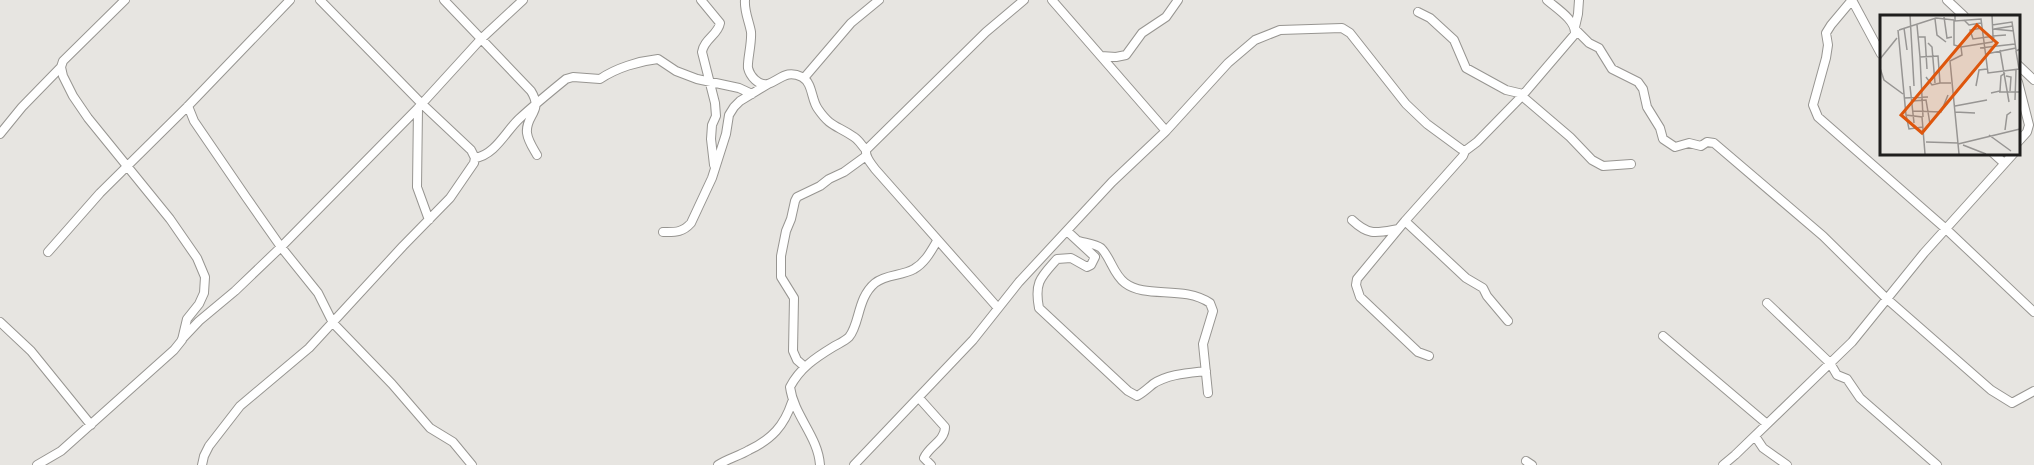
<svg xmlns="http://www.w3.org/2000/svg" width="2034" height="465" viewBox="0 0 2034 465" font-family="'Public Sans',sans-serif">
	<rect width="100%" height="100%" fill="#e7e5e1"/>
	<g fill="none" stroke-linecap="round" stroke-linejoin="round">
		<g stroke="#979591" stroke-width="10">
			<path id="street" d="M444,0L531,91C544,112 525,115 527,133C528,141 533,148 537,155
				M701,0L720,23C718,35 704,39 702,52L715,103L716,116L712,125L711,139L714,165
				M745,0C744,11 749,21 751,32C752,43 747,61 748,68C750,76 758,86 768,84C780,80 786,69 802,77C813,83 811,100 818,109C831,128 837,125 854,137C859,140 862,146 866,150
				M1052,0L1166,131
				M1852,0L1831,25L1826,33L1828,45L1826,58L1813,105L1818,117L1946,229L2034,312
				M1852,0L1881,54
				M1947,0L1964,16
				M1418,12L1430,18L1454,40L1466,68L1506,90L1523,94
				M1575,27L1578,14L1579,0
				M1576,30L1589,43L1599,48L1612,69L1638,82L1643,89L1647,107L1660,128L1663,139L1675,147L1689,143L1701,146L1707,142L1714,143L1823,236L1887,299L1991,390L2012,403L2034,391
				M1101,56L1116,57L1126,55L1142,33L1166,17L1178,0
				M2018,65L2034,80
				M804,78L851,23L879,0
				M2018,82L2029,125L2027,132L2018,142
				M1522,96L1570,137L1592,160L1603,166L1631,164
				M188,106L194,121L246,197L281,247L318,293L333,323L392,384L430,428L453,442L472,465
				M418,108L417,187L429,220
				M0,134L22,107L61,67
				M1993,153L2004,163
				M475,158C495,155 506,131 519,119C534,105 550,92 566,79L573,77L600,79C616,68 639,61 658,59L676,71L697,79L739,88L752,94
				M1352,220C1369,236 1376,233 1398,229
				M1405,221L1466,278L1483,288L1487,296L1508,321
				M1067,231L1095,257L1091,265L1087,267L1071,258L1057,259C1041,277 1034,282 1039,308L1128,391L1137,396C1143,393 1148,388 1153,384C1168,374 1189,373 1206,371
				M663,232C675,232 682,233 691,223L712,178L726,134L729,115L734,107L740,101L768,84
				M1079,241C1086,243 1096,244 1101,248C1111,258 1113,274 1125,283C1146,299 1183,285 1210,303L1213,311L1203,344L1208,393
				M48,252L100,193L188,106L290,0
				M1767,303L1830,363L1837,375L1847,379L1860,398L1937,465
				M998,308L875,169C871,163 865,158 866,150L986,32L1024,0
				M0,322L31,351L91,425
				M1663,336L1767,424
				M182,339L199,321L235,291L281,247L418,108L481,39L523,0
				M1429,356L1418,352L1360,297L1356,285L1357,279L1405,221L1463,156L1465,151
				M805,367L797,360L793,351L794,298L781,277V256L786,231L791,219L795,201L797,197L820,186L829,179L844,172L866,156
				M919,398L945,427C945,441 929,446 924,458L931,465
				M1755,436L1763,448L1787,465
				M1526,461L1532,465
				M37,465L61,451L174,350L182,340L187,319L199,304L204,293L205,277L197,258L170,219L88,118L73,96L63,76L61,67L63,61L125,0
				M202,465L204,456L209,446L240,406L309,348L403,246L450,198L474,163L475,158L471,150L421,103L320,0
				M718,465C727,459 739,456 749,450C772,439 784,426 792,402
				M820,465C818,436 794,416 790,387C800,368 815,358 833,347C838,344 845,341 849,337C860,324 857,298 875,283C886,274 902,276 914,269C925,263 931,251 937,241
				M854,465L973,340L1019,282L1112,182L1166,131L1228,63L1255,40L1280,30L1342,28L1350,33L1406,104L1427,124L1461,149L1465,151L1477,142L1522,96L1575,34C1576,20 1556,8 1547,0
				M1723,465L1735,455L1852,342L1924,253L2014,153"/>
		</g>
		<use href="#street" stroke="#fff" stroke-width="8"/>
	</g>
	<g transform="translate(1880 15)">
		<rect width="140" height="140" fill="#e7e5e1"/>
		<path fill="none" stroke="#979593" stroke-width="1.5" d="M30,0L34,71M75,0V6L101,4L108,58L139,54L136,36L140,34M112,0L113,21L126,20M64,2L67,23L72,22M55,4L57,20L66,27M74,5V30L81,32L82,40L70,46L79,139M84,5L89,10L101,8M37,10L40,42L58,41L60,68H71M112,10L132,7L136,35M24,13L27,35M102,13L90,15L93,24L115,21M113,14L134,16M114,14L133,11M18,15L26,100L42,102L45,139M19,15L56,3L74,5M38,22H45L47,54M48,28L52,32L55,68M81,32L112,27L114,22M100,33L135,29M120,35L129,87M106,39L136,33M40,42L43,102M0,44L17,23M0,53L4,65L23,79M126,61L131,62L130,76M46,62L52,70L60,68M30,71L34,108M96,71L99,55L107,54M119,77H140M111,78L120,76L121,61L125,58M24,83L48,82M135,85L136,55M32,86L46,85L50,109M75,91L107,85M33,96L61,97L68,80M75,97L95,98M26,100L29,114L43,112M125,115L127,100L131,97M109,120L131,136M46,127L78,128M78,129L140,114M83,130L106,139"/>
		<path fill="#de560d" fill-opacity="0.15" stroke="#de560d" stroke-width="3" d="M97,10L117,28L42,118L21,100Z"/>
		<rect width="140" height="140" fill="none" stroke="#1f1e1d" stroke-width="3"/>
	</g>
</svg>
